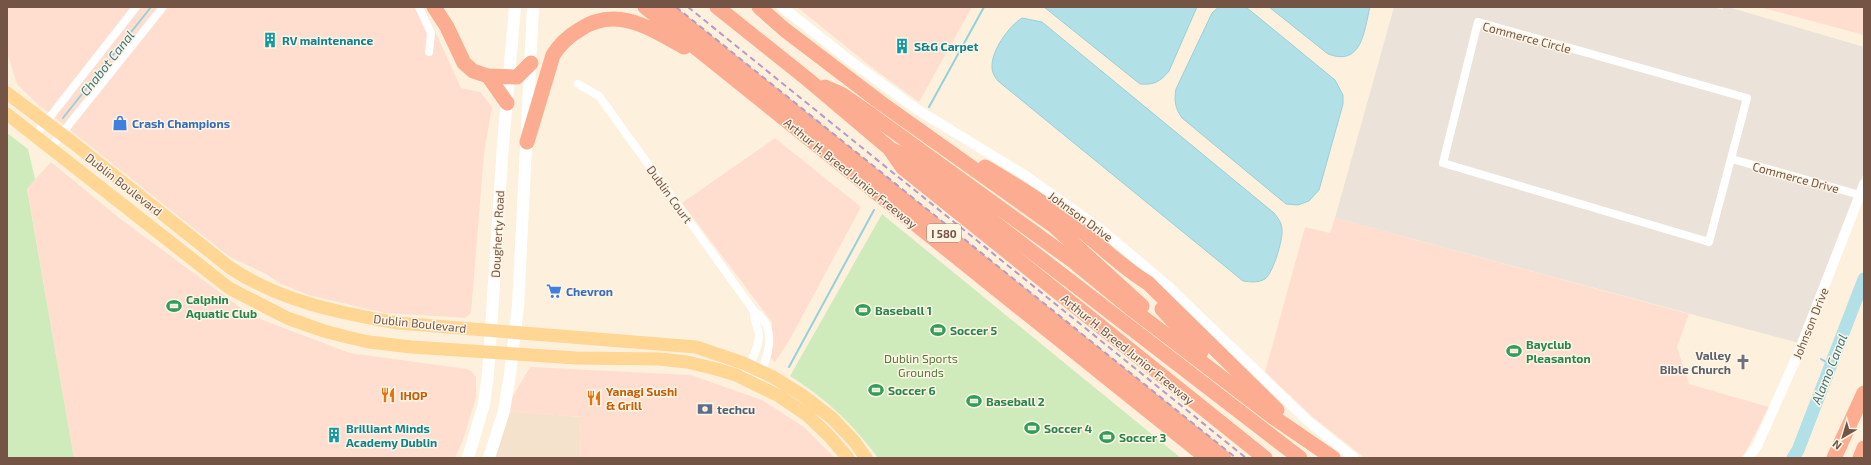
<svg xmlns="http://www.w3.org/2000/svg" width="1871" height="465" viewBox="0 0 1871 465" font-family="'Exo 2',sans-serif">
	<rect width="100%" height="100%" fill="#fdf1dd"/>
	<path fill="#f5e2cc" d="M504,411L581,417L579,458H489Z"/>
	<path fill="#ffded0" d="M7,7H424L461,88L480,92L492,107L484,154L471,313L465,318L385,313L309,295L281,284L264,273L230,257L35,102L17,84L7,53Z
		M797,7H972L919,102L870,66Z
		M1759,7H1864V35Z
		M775,138L861,207L789,341L775,362L770,358L772,322L682,203Z
		M51,162L123,221L252,316L350,353L467,369L471,371L476,377V397L463,440L455,458H74L27,188Z
		M1335,218L1689,314L1677,347L1689,384L1769,407L1745,453L1740,458H1365L1314,418L1265,372L1305,227L1330,233Z
		M530,367L691,375L762,400L804,427L835,458H579L581,417L504,411Z"/>
	<path fill="#ebe2da" d="M1394,7H1714L1723,10V8L1728,7L1864,47V172L1799,343L1335,218Z"/>
	<path fill="#cfebbc" d="M7,133L28,149L35,179L27,189L74,458H7Z
		M882,214L1181,458H878C852,423 826,399 790,376Z"/>
	<path fill="#b2e0e7" stroke="#97d0d9" d="M1044,7H1197L1169,71C1160,82 1154,85 1140,84Z
		M1219,7H1246L1335,80L1343,95V104L1319,190L1309,201L1298,205L1286,204L1182,118C1175,108 1174,101 1176,89L1212,13Z
		M1269,7H1370C1364,31 1362,67 1328,54Z
		M1022,18L1042,22L1274,213C1278,218 1282,223 1282,230C1283,240 1273,273 1265,279C1258,283 1250,282 1243,281L998,81C995,77 992,73 992,67C991,51 1009,26 1022,18Z"/>
	<g fill="none" stroke-linecap="round" stroke-linejoin="round">
		<path stroke="#97d0d9" stroke-width="2" d="M929,107L984,7
			M63,118L151,7
			M1821,359L1831,365
			M789,367L874,210"/>
		<path stroke="#b2e0e7" stroke-width="13" d="M1793,458L1798,450L1864,279"/>
		<path stroke="#fff" stroke-width="8" d="M419,7L431,33L429,52
			M1478,22L1747,98L1709,242L1443,163Z
			M578,84L599,96L754,311C781,329 766,362 756,385
			M35,136L136,7
			M51,147L163,7
			M1732,159L1860,195
			M743,379C749,366 758,351 759,336C759,328 753,321 754,311"/>
		<path stroke="#fff" stroke-width="10" d="M782,7L848,59L918,110L1026,176L1098,227L1167,285L1308,421L1354,458
			M1748,458L1757,446L1798,354L1864,184"/>
		<path stroke="#fff" stroke-width="12" d="M468,458L484,404L488,374L503,145L515,7
			M489,458L504,411L510,374L518,306L533,7"/>
		<path stroke="#ffd693" stroke-width="13" d="M7,93L72,142L229,267C279,301 339,313 398,323L696,347L743,363L773,377L802,395L832,418L854,441L866,458
			M7,114L229,288L287,318L324,331L347,337L369,342L411,347L576,358L659,359L687,362L716,369L736,375L779,396L807,415L829,436L848,458"/>
		<path stroke="#fcac90" stroke-width="15" d="M434,7L447,27L464,63L473,71L488,76L517,77L531,63
			M645,7L1207,458
			M664,7L1224,458
			M717,7L806,78L889,148L903,168L1265,458
			M759,7L785,30L881,103L1054,226L1142,306
			M488,76L507,103
			M825,87L841,94L870,114L1073,261L1128,306L1273,417L1333,458
			M527,142L553,55C560,44 567,37 579,30C616,5 650,28 684,47
			M890,149L910,158L1300,458
			M985,167C1016,185 1046,204 1075,226C1100,244 1121,267 1148,283L1277,410
			M1162,309L1201,352
			M1834,458L1864,393
			M1860,458L1864,448"/>
		<path stroke="#b39dc6" stroke-width="2" stroke-dasharray="6 4" stroke-linecap="butt" d="M676,7L1236,458
			M688,7L1246,458"/>
	</g>
	<defs>
		<g id="building-bare" transform="scale(1.2)"><path d="M-4-6H4V6H1V3H-1V6H-4ZM-2.5-4.3h1.7v1.8h-1.7ZM.8-4.3h1.7v1.8H.8ZM-2.5-1h1.7V.8h-1.7ZM.8-1h1.7V.8H.8Z" fill="#0f9aa8" stroke="#fff5e5" stroke-width="2.5" paint-order="stroke"/></g>
		<g id="shop-bare" transform="scale(1.2)"><path d="M-5-2.5h2.3a2.7 3.5 0 0 1 5.4 0H5L5.5 6h-11ZM-1.5-2.5h3a1.5 2.3 0 0 0-3 0Z" fill="#3f7fe0" stroke="#fff5e5" stroke-width="2.5" paint-order="stroke"/></g>
		<g id="supermarket-bare" transform="scale(1.2)"><path d="M-6-5.5h2.5l.6 2H6L4.5 2H-2.5L-4.4-4H-6ZM-1.5 3.2a1.3 1.3 0 1 0 .1 0ZM3 3.2a1.3 1.3 0 1 0 .1 0Z" fill="#3f7fe0" stroke="#fff5e5" stroke-width="2.5" paint-order="stroke"/></g>
		<g id="stadium-bare" transform="scale(1.2)"><path d="M0-5a6.5 5 0 1 0 0 10a6.5 5 0 1 0 0-10ZM-3.5-1.8h7v3.6h-7Z" fill="#2e9e5b" stroke="#fff5e5" stroke-width="2.5" paint-order="stroke"/></g>
		<g id="church-bare" transform="scale(1.2)"><path d="M-1.2-6h2.4v3.5h3.3v2.4h-3.3V6h-2.4V-.1h-3.3v-2.4h3.3Z" fill="#6b7280" stroke="#fff5e5" stroke-width="2.5" paint-order="stroke"/></g>
		<g id="restaurant-bare" transform="scale(1.2)"><path d="M-5-6h1v4h1v-4h1v4h1v-4h1v5L-1.5 .5V6h-2V.5L-5-1ZM5-6V6H3V1.5H1.5Q1.5-4 5-6Z" fill="#e8710a" stroke="#fff5e5" stroke-width="2.5" paint-order="stroke"/></g>
		<g id="bank-bare" transform="scale(1.2)"><path d="M-6-4H6V4H-6ZM0-2.3a2.3 2.3 0 1 0 0 4.6a2.3 2.3 0 1 0 0-4.6Z" fill="#5c6f8a" stroke="#fff5e5" stroke-width="2.5" paint-order="stroke"/></g>
	</defs>
	<g fill-rule="evenodd">
		<use href="#building-bare" x="270" y="40"/>
		<use href="#building-bare" x="902" y="46"/>
		<use href="#shop-bare" x="120" y="123"/>
		<use href="#supermarket-bare" x="554" y="291"/>
		<use href="#stadium-bare" x="174" y="306"/>
		<use href="#stadium-bare" x="863" y="310"/>
		<use href="#stadium-bare" x="938" y="330"/>
		<use href="#stadium-bare" x="1514" y="351"/>
		<use href="#church-bare" x="1743" y="362"/>
		<use href="#stadium-bare" x="876" y="390"/>
		<use href="#restaurant-bare" x="388" y="395"/>
		<use href="#restaurant-bare" x="594" y="398"/>
		<use href="#stadium-bare" x="974" y="401"/>
		<use href="#bank-bare" x="705" y="409"/>
		<use href="#stadium-bare" x="1032" y="428"/>
		<use href="#building-bare" x="334" y="435"/>
		<use href="#stadium-bare" x="1107" y="437"/>
	</g>
	<g text-anchor="middle" dominant-baseline="central" stroke-width="3" stroke-linejoin="round" paint-order="stroke">
		<rect fill="#fff5e5" stroke="#9e8575" stroke-width="1" x="927" y="224" width="34" height="18" rx="3"/>
		<g font-size="11" font-weight="bold" fill="#745545">
			<text x="944" y="233">I 580</text>
		</g>
		<g font-size="12" fill="#745545" stroke="#fff5e5">
			<text transform="translate(1527 37) rotate(15)">Commerce Circle</text>
			<text transform="translate(851 173) rotate(39)">Arthur H. Breed Junior Freeway</text>
			<text transform="translate(1796 177) rotate(15)">Commerce Drive</text>
			<text transform="translate(124 184) rotate(38)">Dublin Boulevard</text>
			<text transform="translate(670 194) rotate(54)">Dublin Court</text>
			<text transform="translate(1081 216) rotate(36)">Johnson Drive</text>
			<text transform="translate(497 234) rotate(-87)">Dougherty Road</text>
			<text transform="translate(420 323) rotate(6)">Dublin Boulevard</text>
			<text transform="translate(1810 323) rotate(-68)">Johnson Drive</text>
			<text transform="translate(1128 349) rotate(39)">Arthur H. Breed Junior Freeway</text>
		</g>
		<g font-size="12" font-weight="bold" fill="#0d838f" stroke="#fff5e5" text-anchor="start">
			<text x="282" y="40">RV maintenance</text>
			<text x="914" y="46">S&amp;G Carpet</text>
			<text x="346" y="428">Brilliant Minds<tspan x="346" dy="14">Academy Dublin</tspan></text>
		</g>
		<g font-size="12" font-weight="bold" fill="#366cbe" stroke="#fff5e5" text-anchor="start">
			<text x="132" y="123">Crash Champions</text>
			<text x="566" y="291">Chevron</text>
		</g>
		<g font-size="12" font-weight="bold" fill="#27864d" stroke="#fff5e5" text-anchor="start">
			<text x="186" y="299">Calphin<tspan x="186" dy="14">Aquatic Club</tspan></text>
			<text x="875" y="310">Baseball 1</text>
			<text x="950" y="330">Soccer 5</text>
			<text x="1526" y="344">Bayclub<tspan x="1526" dy="14">Pleasanton</tspan></text>
			<text x="888" y="390">Soccer 6</text>
			<text x="986" y="401">Baseball 2</text>
			<text x="1044" y="428">Soccer 4</text>
			<text x="1119" y="437">Soccer 3</text>
		</g>
		<g font-size="12" font-weight="bold" fill="#5b616d" stroke="#fff5e5" text-anchor="end">
			<text x="1731" y="355">Valley<tspan x="1731" dy="14">Bible Church</tspan></text>
		</g>
		<g font-size="12" fill="#4f7a3c" stroke="#fff5e5">
			<text x="921" y="358">Dublin Sports<tspan x="921" dy="14">Grounds</tspan></text>
		</g>
		<g font-size="12" font-weight="bold" fill="#c56008" stroke="#fff5e5" text-anchor="start">
			<text x="606" y="391">Yanagi Sushi<tspan x="606" dy="14">&amp; Grill</tspan></text>
			<text x="400" y="395">IHOP</text>
		</g>
		<g font-size="12" font-weight="bold" fill="#4e5e75" stroke="#fff5e5" text-anchor="start">
			<text x="717" y="409">techcu</text>
		</g>
		<g font-size="13" font-style="italic" fill="#3b7782" stroke="#fff5e5">
			<text transform="translate(107 63) rotate(-52)">Chabot Canal</text>
			<text transform="translate(1829 369) rotate(-68)">Alamo Canal</text>
		</g>
	</g>
	<rect width="1871" height="465" fill="none" stroke="#745545" stroke-width="16"/>
	<g transform="translate(1843 437) rotate(218)" stroke="#fff5e5" stroke-width="3" paint-order="stroke">
	<path d="M0-3L7 15L0 10L-7 15Z" fill="#745545"/>
	<text y="-6" font-size="11" font-weight="bold" text-anchor="middle" fill="#745545">N</text>
	</g>
</svg>
